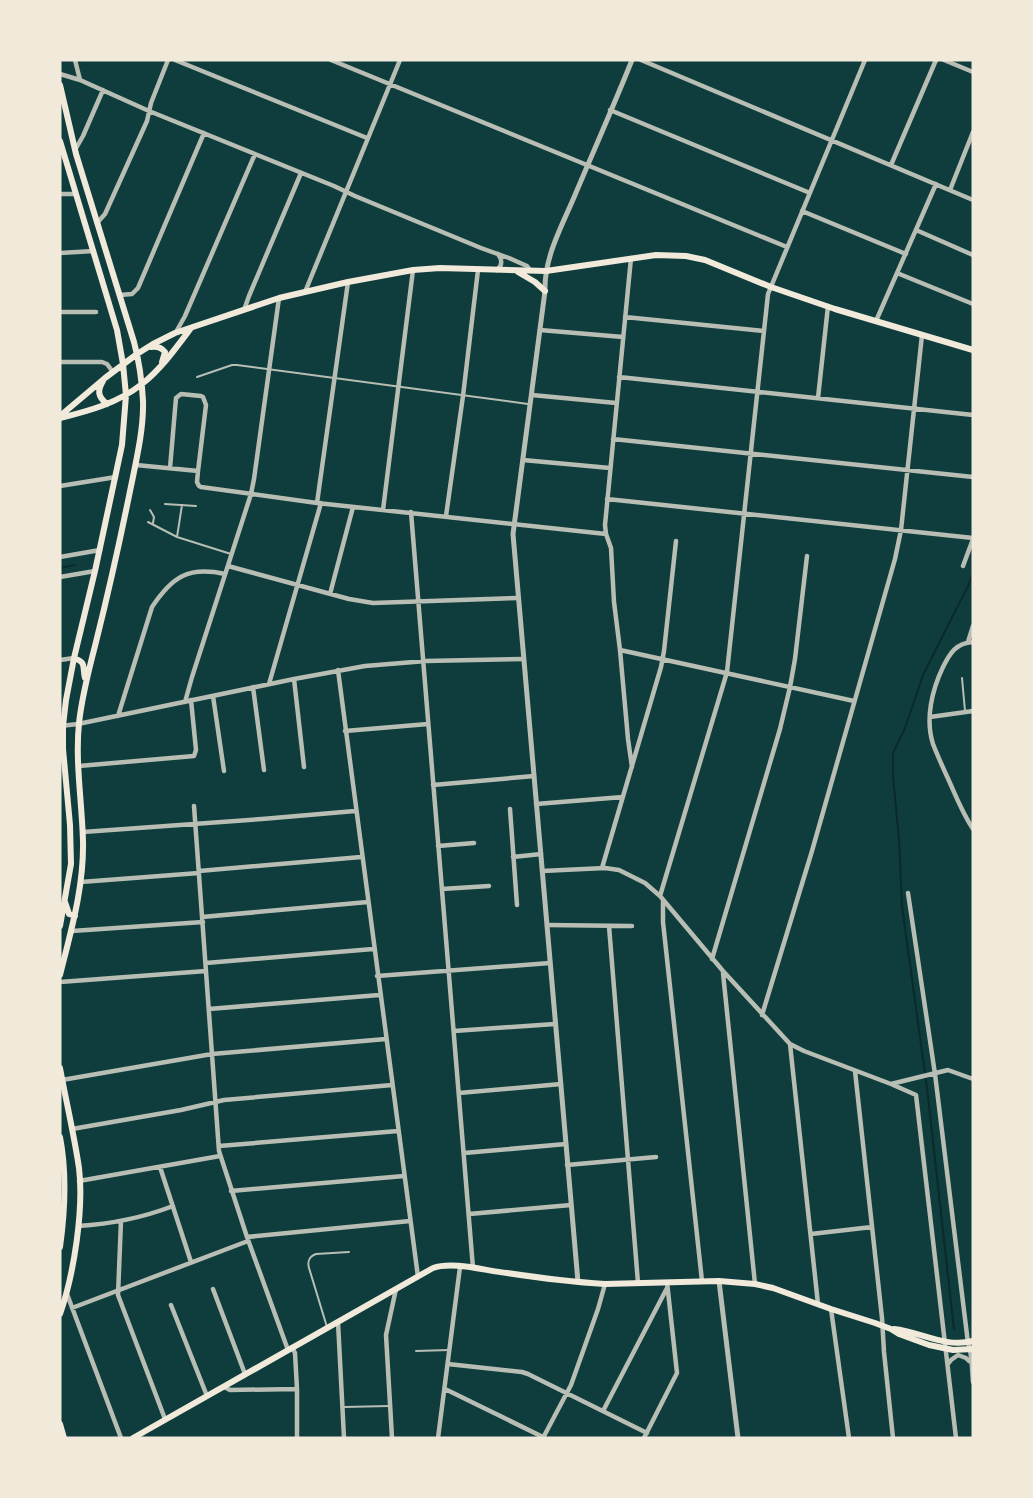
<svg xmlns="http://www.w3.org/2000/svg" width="1033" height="1498" viewBox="0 0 1033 1498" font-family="Inter,sans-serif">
	<rect width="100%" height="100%" fill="#0f3d3e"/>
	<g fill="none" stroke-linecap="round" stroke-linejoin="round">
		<path stroke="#0a2a2b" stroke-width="2" d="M60,568L75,565
			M954,1329L927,1088L902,906L899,839L893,777V753L905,728L923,675L969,584L973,572"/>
		<path stroke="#b8beb3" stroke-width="2" d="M197,377L232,365H237L528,404
			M165,504L196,506
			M150,510L154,517L153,523
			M148,522L177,537L231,554
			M177,537L182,505
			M962,678L965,711
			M327,1327L309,1268C307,1261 310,1256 316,1254L349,1252
			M416,1351L449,1350
			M344,1407L389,1406"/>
		<path stroke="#b8beb3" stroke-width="4.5" d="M75,60L80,80
			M175,60L367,138
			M331,60L787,247
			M641,60L973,200
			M944,60L973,72
			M60,74L80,80L149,111L334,186L355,196L481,248L509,258L527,266L530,270
			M610,110L810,193
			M75,150L83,136L103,90
			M891,165L936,60
			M950,190L973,132
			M60,194H76
			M802,211L906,254
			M97,223L105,214L147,121L151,103L168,60
			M916,230L973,255
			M60,253L94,251
			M631,258L605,525L606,534L611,548L614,602L620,650L628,739L632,767
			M497,270C503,265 502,259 498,254
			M897,273L973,304
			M305,292L400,60
			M120,295L132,294L138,288L204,133
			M244,310L249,296L301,173
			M60,312H96
			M625,317L764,331
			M876,321L936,184
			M540,330L623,337
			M176,332L185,316L255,154
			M60,362H102L107,364L113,372
			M619,377L973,415
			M532,395L616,403
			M818,398L828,306
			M613,439L973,477
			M523,460L610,468
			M136,465L198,471L197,482L199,486L201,487L317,503L606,534
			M170,468L176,398L181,394L201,396L203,397L206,405L198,471
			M60,486L116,477
			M607,499L973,538
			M317,503L348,282
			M383,510L413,270
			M411,512L473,1268
			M446,516L463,396L478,270
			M60,557L100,550
			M228,566L349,599L373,603L518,598
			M963,566L973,539
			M60,577L95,571
			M330,594L353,507
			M968,642L973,626
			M973,642C956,643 950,653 943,667C932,690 925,719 933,744C938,757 944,770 950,783C957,799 963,814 973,829
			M620,650L854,701
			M60,660L74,658
			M338,670L418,1277
			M294,679L304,767
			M269,684L321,503
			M253,687L264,770
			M213,696L224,771
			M185,702L192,677L251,494L254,479L279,298
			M118,716L152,607C172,577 188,566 225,574
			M930,717L973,711
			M60,726L78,724L294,679L365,666L426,661L524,659
			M345,731L428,724
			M79,766L194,756L196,750L191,700
			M433,785L534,776
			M536,804L623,797
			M194,806L219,1151L247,1237L288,1350
			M510,809L517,905
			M83,832L262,819L355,811
			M438,846L474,843
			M513,857L541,854
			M602,868L661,667L664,651L676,541
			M199,871L361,857
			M542,871L605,868L619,870L645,883L660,896L723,971L790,1044L804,1051L891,1084L916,1095L956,1438
			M81,882L199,873
			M442,889L489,886
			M908,893L935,1074L968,1343C972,1352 972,1371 973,1382
			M660,896L727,672L768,294L865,60
			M663,902V922L702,1281
			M202,917L368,902
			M547,925L632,926
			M609,926L638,1283
			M72,931L203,922
			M712,959L780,729L790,687L795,659L807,556
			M206,963L373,949
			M723,973L755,1284
			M377,976L550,963
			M60,982L206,971
			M209,1009L379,995
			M762,1015L812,851L895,559L901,530L922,335
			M454,1031L555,1024
			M790,1044L818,1304
			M855,1071L882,1318L884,1352L893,1438
			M62,1080L212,1054L386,1039
			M891,1084L948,1070L973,1079
			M459,1093L561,1084
			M72,1129L181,1110L224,1100L392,1085
			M219,1146L398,1131
			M464,1153L566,1144
			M567,1165L656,1157
			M160,1167L191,1262
			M79,1181L220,1156
			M231,1191L404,1176
			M469,1214L571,1205
			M121,1221L118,1295L165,1419
			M78,1226C111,1224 142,1218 173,1206
			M811,1234L872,1227
			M247,1237L410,1221
			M213,1289L245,1374
			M67,1294L121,1438
			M171,1305L207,1396
			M72,1308L248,1241
			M831,1309L849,1438
			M338,1322L344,1438
			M292,1347L295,1353L297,1389V1438
			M448,1364L522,1372L528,1374L647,1433
			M948,1364L951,1360L958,1355L966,1358L969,1361
			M224,1387L230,1390L297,1389
			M445,1389L545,1438
			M603,1411L667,1288
			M392,1438L386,1335L396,1289
			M438,1438L460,1267
			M543,1438L571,1385L598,1309L605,1284
			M644,1438L677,1373L667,1282"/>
		<path stroke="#b8beb3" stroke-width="5" d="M719,1281L738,1438
			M578,1282L513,534L545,291C544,257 562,226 575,195C594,150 614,105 632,60"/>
		<path stroke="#f1e9da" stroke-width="6" d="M60,85L76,154L134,342C139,361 142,381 143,401C144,430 135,466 129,496C119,545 108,594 96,642C89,669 82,695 79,723C75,762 82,802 83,841C84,887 71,931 60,975
			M60,141L117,330L123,364L126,395L122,445L95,571L74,658L66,700L63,726V749L70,825L71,864L60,926
			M518,272L535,282L545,291
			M151,347C157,346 161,347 165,352L162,362
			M103,381C97,391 98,397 107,404
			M60,416L105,378L137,354L153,344L175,333L279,298L348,282L413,270L440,268L546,271L656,255L686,256L705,260L771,287L835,309L973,350
			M60,418C89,411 118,403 142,384C161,369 176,348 191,328
			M74,658C87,663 82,666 85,678
			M65,902L69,914L75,916
			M60,1068C66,1101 74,1134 79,1168C84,1209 74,1274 60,1314
			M60,1137C67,1173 65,1211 60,1247
			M894,1329C921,1332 944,1348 973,1341
			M60,1424L64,1438
			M133,1438L433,1268C453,1261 486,1271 507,1273C540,1278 572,1282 605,1284L719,1281L755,1284L773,1288L831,1309L875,1323L891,1329L899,1334L929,1345L953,1350L973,1349"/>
	</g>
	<rect width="1033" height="1498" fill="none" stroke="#f1e9da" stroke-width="123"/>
</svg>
